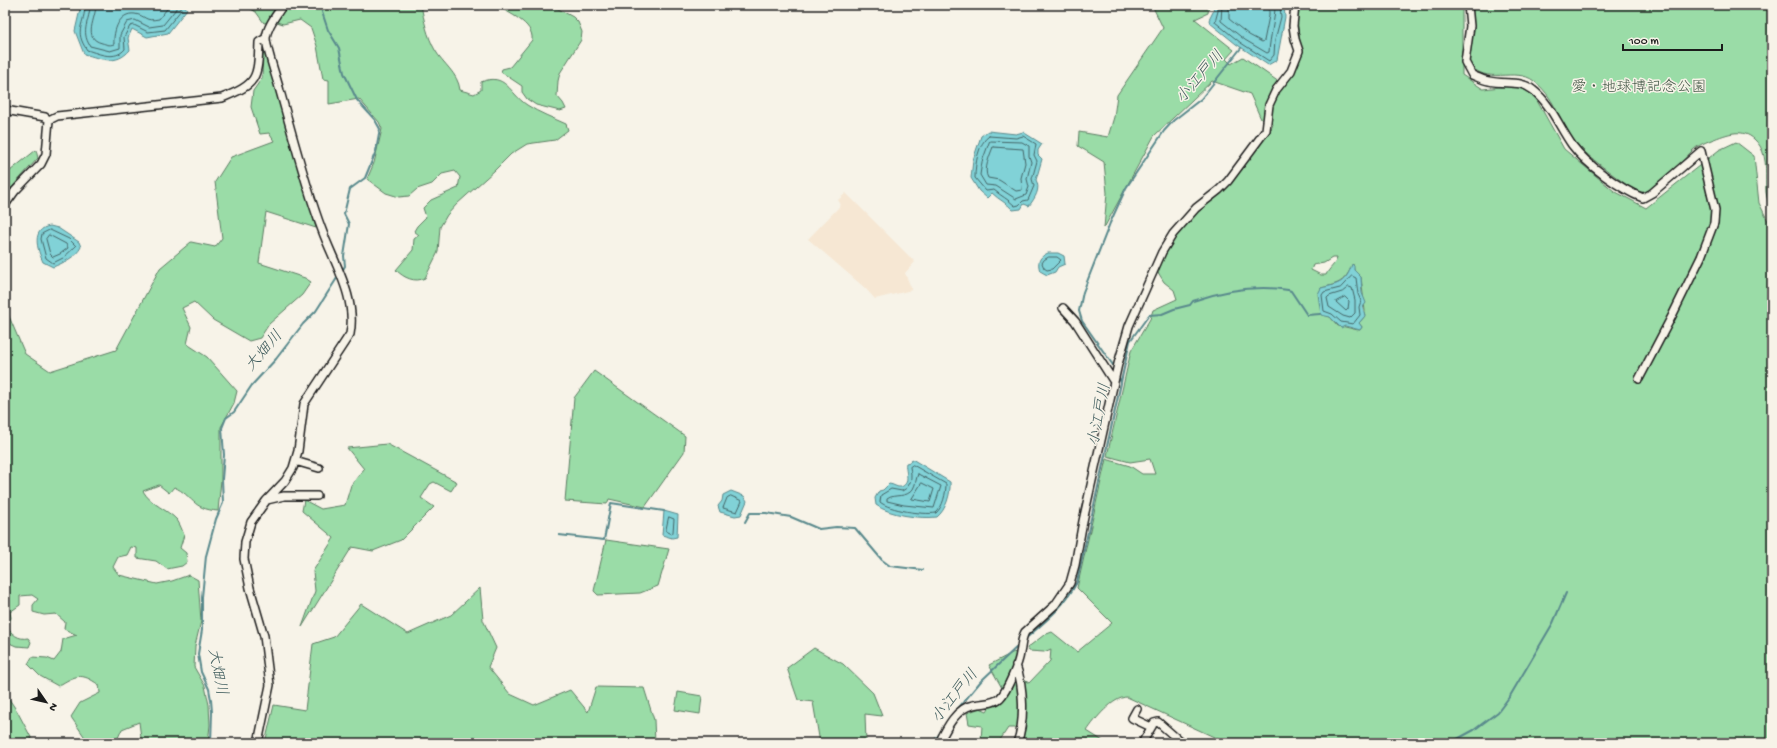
<svg xmlns="http://www.w3.org/2000/svg" width="1777" height="748" viewBox="0 0 1777 748" font-family="'Gochi Hand','Klee One',sans-serif">
	<rect width="100%" height="100%" fill="#f7f3e8"/>
	<filter id="ink" filterUnits="userSpaceOnUse"><feTurbulence type="fractalNoise" baseFrequency=".025" numOctaves="2"/><feDisplacementMap in="SourceGraphic" scale="8" xChannelSelector="R" yChannelSelector="G"/><feConvolveMatrix kernelMatrix="1 2 1 2 8 2 1 2 1" color-interpolation-filters="sRGB"/></filter>
	<g filter="url(#ink)">
		<path fill="#f6e7d3" d="M846,193L915,262L905,273L912,290L875,299L865,288L808,239L839,207L840,203L838,200Z"/>
		<path fill="#9adca7" stroke="#5b7c62" fill-rule="evenodd" d="M244,5H278L269,22L264,23L256,12Z
			M286,5H421C424,20 427,36 435,50C443,64 458,73 460,90L474,94L481,90V82C506,72 509,93 527,105C539,113 553,118 566,124L568,130L555,140L527,144L511,154L495,170L457,204L447,215L440,227L438,252L425,278C415,283 404,278 396,270L413,250L414,239L419,235L414,231L417,226L426,217L423,208L431,200L458,188L460,177L455,171L442,174L432,184L417,189L409,196L399,197L386,193L367,179L374,163L382,129L379,122L359,99L329,104V80L323,79L317,46L311,28L300,20L283,24L277,22Z
			M496,5H551L573,17L578,22L582,32L581,40L560,73L558,81L557,96L563,103L566,109L560,111L536,105L527,99L522,92V86L501,72L502,69L510,67L532,40C534,23 508,13 496,5Z
			M1152,5H1209L1208,13L1195,19L1234,50L1226,59L1231,64L1243,57L1279,82L1301,51L1297,20L1298,5H1462V75L1483,89L1518,85L1535,97L1564,149L1614,191L1646,208L1719,150L1736,142L1754,156L1759,203L1772,229V743H1227L1127,697C1113,697 1095,719 1087,731L1103,741V743H1023V728H1008L998,743L981,740L982,726L969,724L967,713L980,708L987,711L1002,688L989,665L1014,652L1017,655L1010,671L1029,683L1050,661L1051,649L1044,652L1029,651L1027,648L1044,635L1052,632L1077,652L1112,623L1077,588L1106,459L1130,466L1142,474H1155L1150,459L1130,462L1107,456L1131,351L1150,319L1153,310L1177,299L1174,290L1164,282L1156,269L1174,236L1263,138L1270,132L1273,124L1261,119L1250,94L1212,81L1154,136L1104,228L1107,193L1104,162L1078,146L1079,132L1108,137L1114,117L1117,95L1163,28ZM1332,258H1337C1336,264 1329,268 1326,275H1321L1311,270L1313,265L1324,263ZM1353,264L1354,270L1361,277L1365,311L1364,317L1359,323L1362,327L1360,330C1353,330 1346,326 1338,326L1330,317L1326,315L1321,288C1340,283 1344,283 1353,264Z
			M1471,5H1772V212C1769,205 1767,199 1766,192C1765,177 1768,159 1760,146C1747,127 1732,132 1714,139C1706,142 1698,145 1692,151C1680,163 1668,179 1652,189C1645,194 1639,192 1632,189C1613,174 1586,157 1571,137C1558,118 1554,96 1534,81C1515,66 1485,87 1469,63Z
			M267,50L316,228L266,212L259,263L305,278L311,282L302,295L269,324L260,338L249,341L213,320L194,302L182,308L191,327L187,344L207,357L237,391L234,403L221,427V480L218,511C191,509 194,496 174,487L169,493L159,485L143,491C151,505 167,509 177,520C180,524 182,530 184,535L180,548L186,553L187,562L182,566L167,569L156,561L137,558V548L131,547L127,555L118,557L113,567L119,575L157,584L172,581L189,575L198,580L201,621L195,646L194,667L205,686L209,705L210,725L208,743H132L137,742L141,738L139,722L122,729L117,740L113,737L104,743H84L86,739L71,717L80,703L100,693L99,685C81,672 76,675 58,686L40,676L28,664L32,657L47,658L54,661L61,652L63,639L77,635L64,629L65,622L56,614L44,615L33,612V605L38,599L32,595L20,596V605L10,612L11,618L6,626C12,634 18,640 28,638L31,642L29,647L16,646L5,641V307L25,354L50,371L116,350L160,268L191,242L215,247L222,238L215,182L231,157L274,141L269,133L260,134L251,107L253,91L262,78L263,54Z
			M36,150L38,158L5,195V175Z
			M594,371L685,436L684,452L645,507L609,499L607,504L565,501L574,398Z
			M387,444L457,482L451,491L434,482L430,484L421,498L434,507L401,540L373,551L352,547L302,627L315,591L313,571L334,538L302,511L304,500L321,509L345,505L351,485L364,469L347,448Z
			M606,540L669,549L658,586L640,593L598,595L594,591Z
			M480,588L483,620L496,648L488,667L510,694L534,705L570,690L588,712L596,687L644,688L654,720L655,743H265L274,705L305,710L313,644L334,637L361,604L408,634L451,615Z
			M814,648L843,664L873,693L882,716L865,714L866,743H820L813,702L798,700L787,668Z
			M678,692L702,696L700,714L675,710Z
			M5,693L17,711L34,743H5Z"/>
		<path fill="#81d2d7" stroke="#59898c" d="M81,5H184L187,9L168,33L147,37L132,29L128,38L130,50C116,66 102,59 84,54L75,31Z
			M1212,5H1284L1285,17L1277,60L1268,65L1236,44L1210,23L1209,20L1214,10Z
			M988,131L1016,134L1023,132L1042,144L1038,150V155L1042,159L1036,180C1041,189 1035,198 1029,206L1024,204L1021,209L1013,210C1007,203 999,200 992,193L987,198L979,191L971,178L973,160L981,136Z
			M50,226L58,228L79,242L81,247C76,257 63,263 53,267L43,262C37,249 31,229 50,226Z
			M1048,253H1058L1064,256L1065,264L1058,267L1055,272L1047,275L1040,271C1037,262 1039,257 1048,253Z
			M1352,264L1354,266V270L1361,277L1362,293L1366,303L1363,307L1365,316L1359,323L1362,327L1360,330L1345,326L1341,328L1330,317L1321,315L1318,294L1321,288C1339,284 1346,283 1352,264Z
			M912,459L950,482C951,493 946,510 937,517C920,519 889,515 876,505L875,498L879,491L883,490L889,484C893,484 897,488 901,487C912,483 904,469 906,463L910,462Z
			M731,491L744,496L747,501L741,515L735,516L720,512L718,506L722,501L723,495Z
			M664,511L678,515L677,537L672,538L662,535Z"/>
		<g fill="none" stroke-linecap="round" stroke-linejoin="round">
			<path stroke="#446567" stroke-width="1" d="M85,5C85,25 73,30 87,50C100,54 115,61 125,49L124,37L130,26L134,25L148,32L165,30L181,10V5
				M90,5C90,21 80,30 90,46L110,51L120,48V35L127,22L135,20L149,27L163,25L176,9V5
				M96,5C96,19 82,38 102,43C106,44 109,46 114,44C113,31 119,12 135,14C147,16 144,22 159,19L170,5
				M1217,5L1218,11L1215,22L1241,43L1269,61L1274,55L1275,40L1281,17L1280,5
				M1222,5L1221,21L1245,40L1267,53L1269,52C1270,36 1275,21 1275,5
				M1229,5V19L1249,35L1262,42L1264,41L1269,16V5
				M989,136L1016,138L1023,136L1036,144L1034,155L1037,161L1032,179L1034,186L1028,200L1023,201L1019,205L1015,206C1008,199 1001,196 994,190L986,191L975,178C975,165 978,143 989,136Z
				M990,141L1022,142L1029,146V156L1031,162L1027,179L1029,187L1026,195L1016,199L996,186L986,185L980,175L982,162Z
				M993,147L1023,149L1025,163L1021,178L1022,190L1016,191L999,180L988,178C983,170 990,155 993,147Z
				M50,230L69,239L76,246L63,258L53,263L46,258L41,239L42,234Z
				M49,235L66,244L68,248L60,254L53,257L50,254L46,239Z
				M1049,257H1057L1061,260L1052,269L1047,270L1044,268L1042,263L1044,260Z
				M1352,276L1356,278L1358,294L1361,301L1359,307L1360,315L1353,324L1341,322L1332,314L1324,311L1322,295L1324,292L1340,288Z
				M1349,287L1352,288L1355,300V313L1350,318L1343,316L1329,307L1327,298L1329,296L1342,292Z
				M1345,297L1349,301L1348,309L1346,311L1336,302Z
				M913,465L946,484C946,493 943,507 936,513C923,515 889,510 880,502L881,495L891,489L902,491C912,486 912,477 910,467Z
				M918,474L941,486L934,508L904,505L887,501V499C895,493 906,499 913,489C916,484 916,478 918,474Z
				M922,483L934,489L930,502L912,499Z
				M731,496L742,501L737,512L723,508L727,498Z
				M669,517L674,519L673,532L672,534L666,531Z"/>
			<path stroke="#59898c" stroke-width="2" d="M323,5L322,12L328,30L339,48L344,73L357,100L375,120L380,129L376,151L365,178L350,189L344,214L349,224L344,256L345,266L342,271
				M1115,368L1082,321L1079,311L1083,292L1110,223L1126,188L1164,131L1174,120L1201,99L1241,48
				M1121,382L1130,341L1149,315L1162,314L1174,309L1190,305L1193,301C1222,291 1257,285 1288,290L1291,291L1307,315L1320,314
				M745,522L750,513H766L791,517L819,529L836,527L855,528L882,560L890,566L923,570
				M559,535L604,540L611,503L664,511
				M1025,639C1047,620 1063,608 1077,582L1121,383L1118,374
				M956,711L981,681L1019,645
				M211,743L212,712L211,700L209,689L201,672L198,654L202,630V597L206,556L216,519L223,503L222,479L224,455L222,428L226,418L234,412L252,385L276,359L303,324L316,311L339,275
				M933,743L944,727
				M1450,743L1474,730L1498,712L1510,696L1553,623L1566,593"/>
			<g stroke="#1c1c1c" stroke-width="10">
				<path id="minor" d="M1468,5L1470,26L1465,62L1472,75C1477,77 1483,80 1489,81C1505,85 1520,79 1533,90C1551,104 1559,127 1572,145C1587,165 1620,189 1643,198L1652,193L1701,151L1715,210L1714,223L1701,257L1672,316L1639,379
					M5,110L45,117L49,120
					M49,120L57,116L222,98C257,84 258,79 259,42L266,38
					M5,205L15,191L41,164L46,154L49,120
					M1063,308L1075,321L1114,382
					M295,461L319,468
					M267,500L284,496H317
					M1016,665C1024,687 1025,722 1017,743
					M1137,709L1132,718L1151,727
					M258,743L270,685L264,636L250,588L244,559L245,542L251,522L266,501L285,481L293,468L298,451L304,404L350,334C357,298 334,263 322,230C305,185 293,137 280,91C277,79 266,48 266,38C267,26 277,14 283,5
					M939,743C946,729 956,708 973,705C982,703 994,704 1000,698C1007,691 1019,663 1020,653C1022,645 1021,639 1025,632L1055,605L1070,583L1075,565L1083,521L1118,364L1129,326L1162,252L1173,234L1196,208L1219,190L1228,181L1266,130L1269,105L1276,90L1291,71L1299,51L1295,39L1293,26L1295,5
					M1142,743L1154,723L1158,722L1182,743"/>
			</g>
			<use href="#minor" stroke="#f7f3e8" stroke-width="7"/>
		</g>
	</g>
	<g text-anchor="middle" dominant-baseline="central" stroke-width="3" stroke-linejoin="round" paint-order="stroke">
		<g font-size="15" fill="#425646" stroke="#f7f3e8">
			<text x="1639" y="88">愛・地球博記念公園</text>
		</g>
		<g font-size="16" font-style="italic" fill="#3f5c5d" stroke="#f7f3e8">
			<text transform="translate(1201 78) rotate(-49)">小江戸川</text>
			<text transform="translate(265 352) rotate(-49)">大畑川</text>
			<text transform="translate(1101 415) rotate(-79)">小江戸川</text>
			<text transform="translate(216 672) rotate(79)">大畑川</text>
			<text transform="translate(956 697) rotate(-51)">小江戸川</text>
		</g>
	</g>
	<rect width="1777" height="748" fill="none" stroke="#f7f3e8" stroke-width="20"/>
	<rect x="10" y="10" width="1757" height="728" fill="none" stroke="#1c1c1c" stroke-width="1.5" filter="url(#ink)"/>
	<g transform="translate(46 702) rotate(124)" stroke="#f7f3e8" stroke-width="3" paint-order="stroke">
	<path d="M0-3L7 15L0 10L-7 15Z" fill="#1c1c1c"/>
	<text y="-6" font-size="11" font-weight="bold" text-anchor="middle" fill="#1c1c1c">N</text>
	</g>
	<path d="M1623 44v6h99v-6" fill="none" stroke="#1c1c1c" stroke-width="2"/>
	<text x="1629" y="44" font-size="12" fill="#1c1c1c" stroke="#f7f3e8" stroke-width="3" paint-order="stroke">100 m</text>
</svg>
